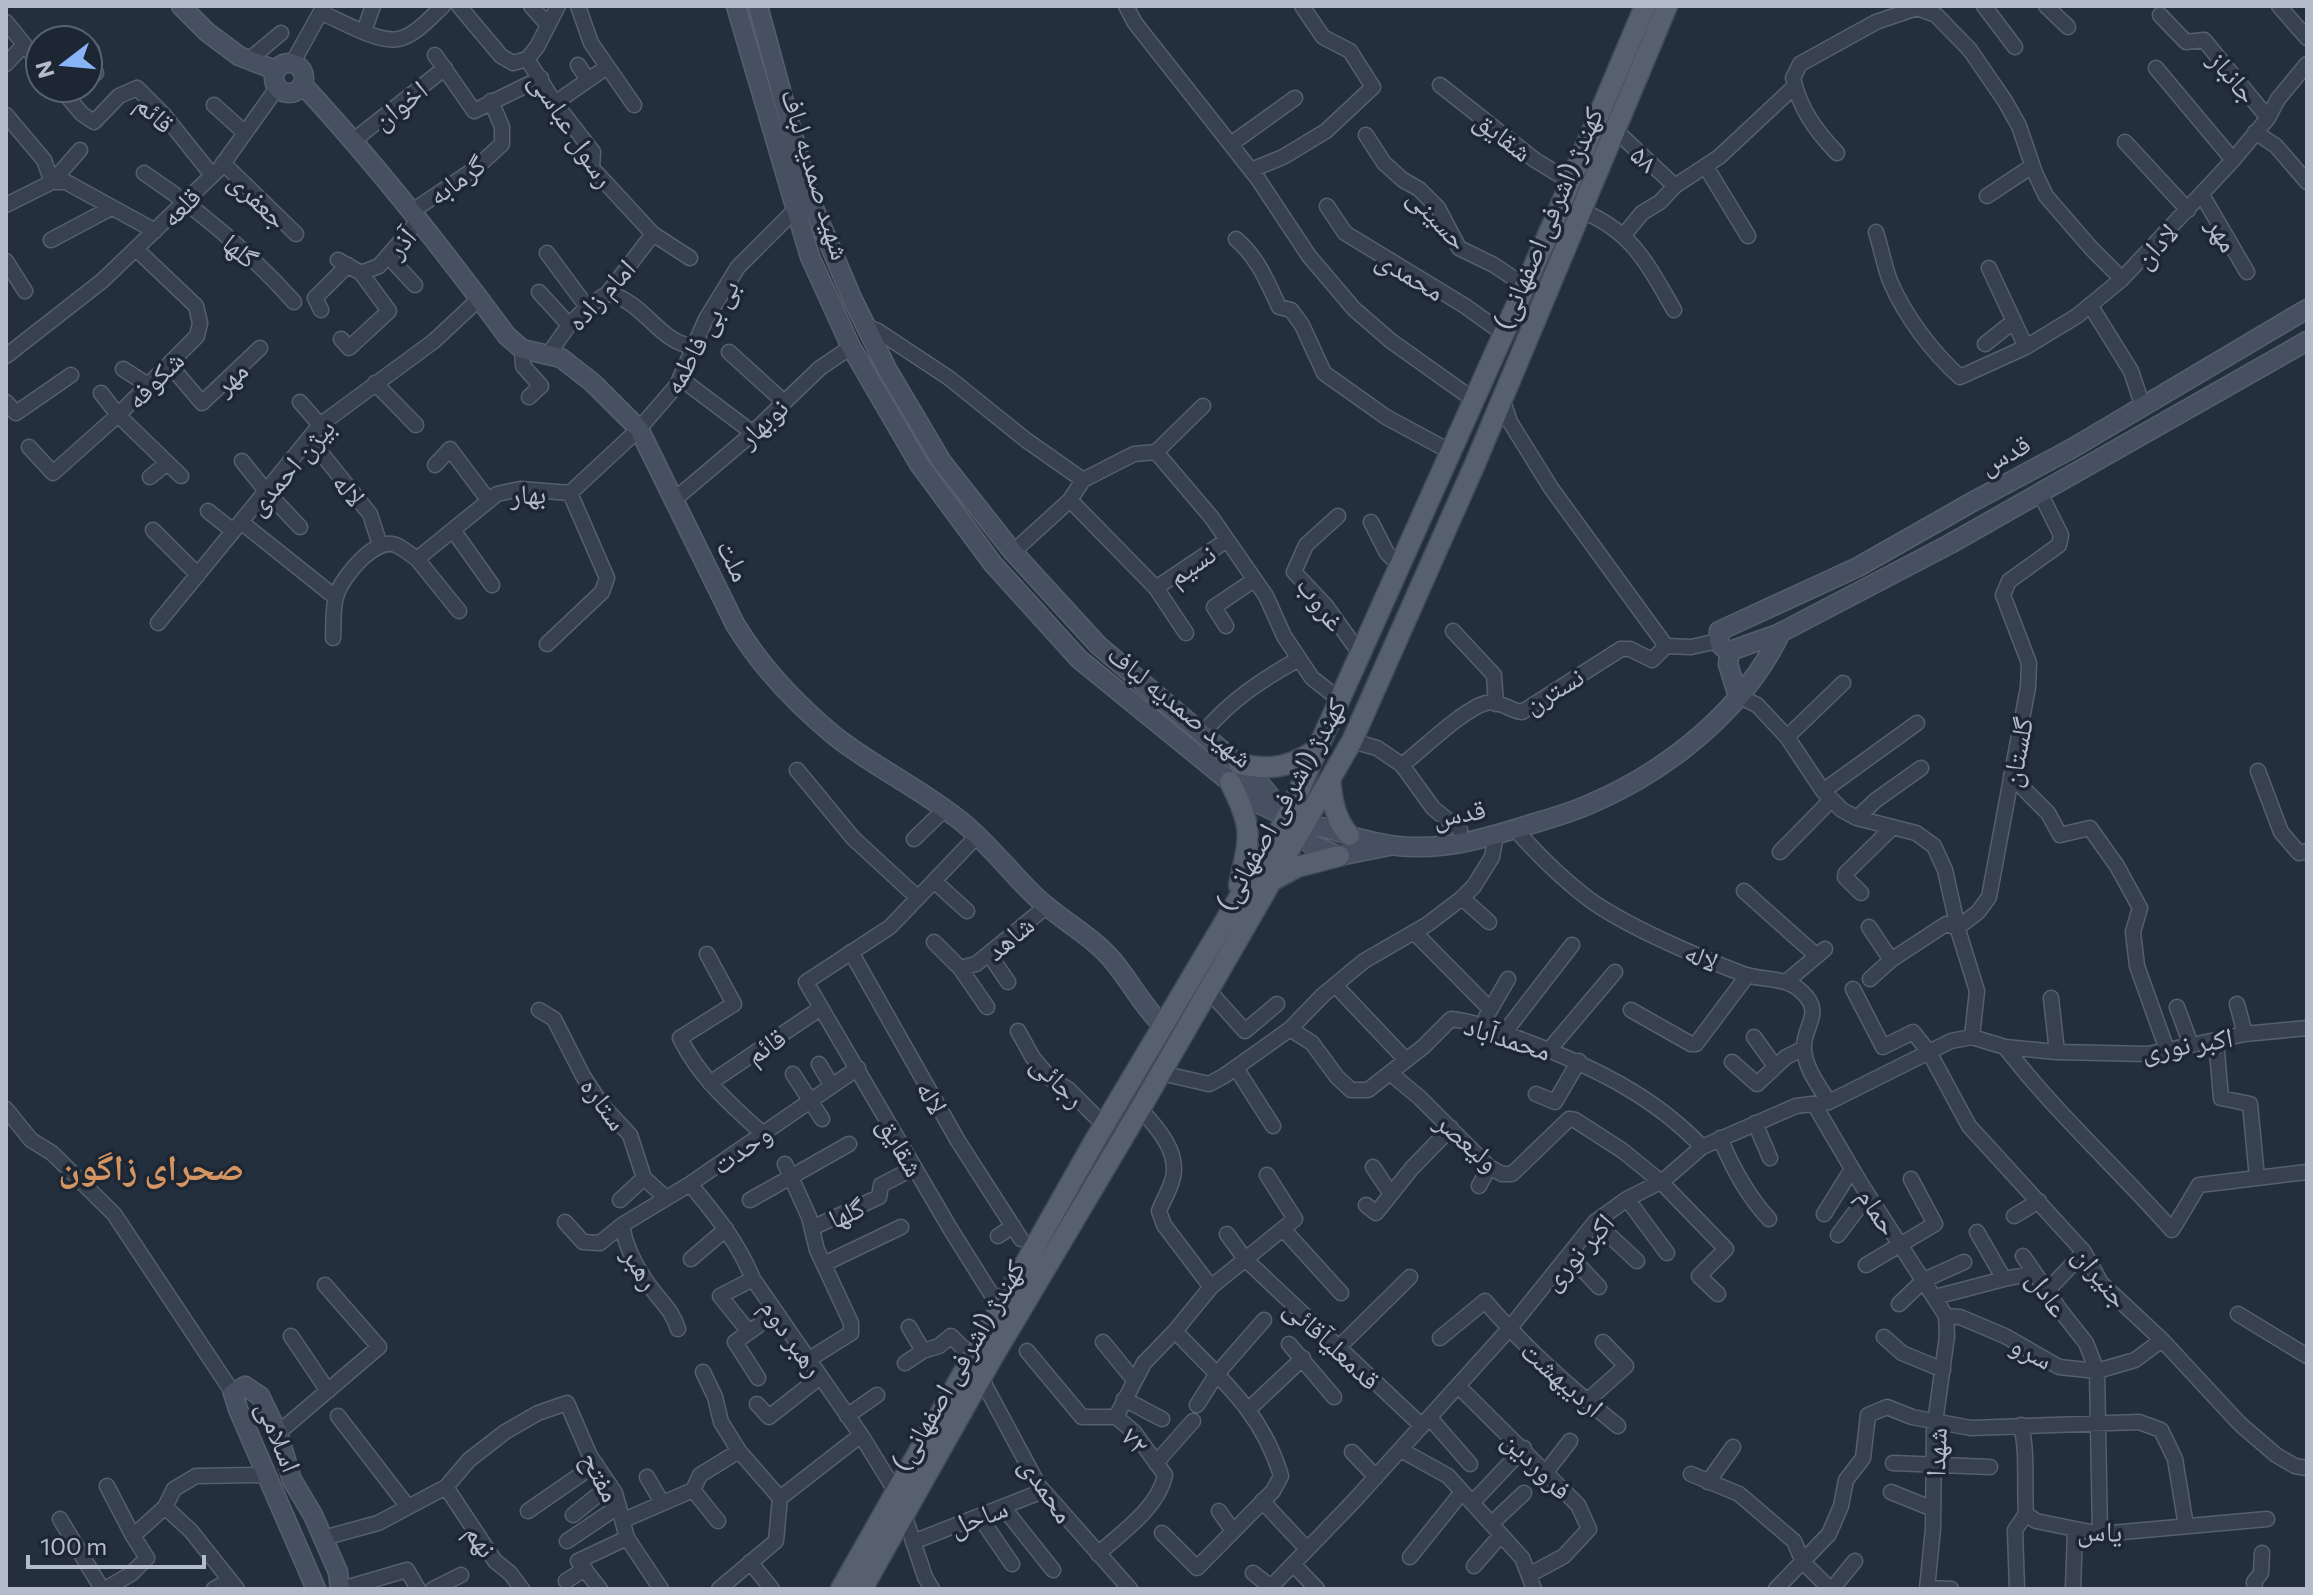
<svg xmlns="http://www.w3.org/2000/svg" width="2313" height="1595" viewBox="0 0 2313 1595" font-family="Commissioner,'Noto Naskh Arabic',sans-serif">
	<rect width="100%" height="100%" fill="#242f3e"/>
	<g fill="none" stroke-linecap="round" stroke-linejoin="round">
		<g stroke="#565f6c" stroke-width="17">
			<path id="street" d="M459,6L501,56L513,63L527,59L555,103L593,152L592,168L653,234L690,258
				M531,6L548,25
				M578,6L591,43L634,105
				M1126,6L1135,23L1258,179L1309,256L1354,309L1391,341L1474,400
				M1984,6L2015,47
				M2046,6L2068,27
				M2279,6L2307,38
				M322,13C341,21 378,43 398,39C414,37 432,16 443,6
				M2160,15L2186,42L2204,40L2268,118
				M6,22L40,64
				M364,31L373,6
				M88,53L92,50
				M435,55L474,111L541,78
				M250,59L281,33
				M527,59L537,47L558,6
				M293,62L324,6
				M6,64L24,45
				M578,65L588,80
				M2156,68L2233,160
				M88,78L96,73
				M1440,85L1535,160L1571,182
				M60,88L82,114L94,122L119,96L137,88L164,115L212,175
				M555,103L607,67
				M214,105L245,133
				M6,115L44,160L52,182L80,150
				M1614,129L1675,186
				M2255,132L2276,146L2307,182
				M1366,135L1384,163L1403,180L1419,189L1438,208L1459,248L1494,265L1525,286
				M354,140L445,68
				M2125,142L2188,210
				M1231,144L1295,98
				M1837,153C1815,130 1800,109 1793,78L1800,64L1876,22L1917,8L1936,15L1970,50L2005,101L2019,126L2035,173L2046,196L2091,248L2122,279
				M223,163L296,234
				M1706,167L1748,236
				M1251,170L1283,157L1326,131L1373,87L1350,51L1323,37L1302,6
				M144,173C198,209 250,253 294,302
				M2202,195L2247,272
				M1987,196L2032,166
				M6,205L52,182H66L155,231
				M1327,206L1345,233L1465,306L1504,334
				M1580,210C1632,231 1647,263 1674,310
				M411,212L476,168L502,144V127L491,101
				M1876,232C1881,248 1884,265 1890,281C1905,316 1932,352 1960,377L2026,347L2077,316L2122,279L2233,160L2268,118L2278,99L2307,64
				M1623,236L1642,213L1660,202L1675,186L1719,157L1795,86
				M1236,239C1258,258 1267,281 1279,307L1291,310L1302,325L1324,373L1386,417L1451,452
				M51,240L111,208
				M547,253L587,307
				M388,256L415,285
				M338,260L361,273L379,266L419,220
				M6,261L25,291
				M1989,268L2026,347
				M539,292L569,325
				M608,293C646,303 661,345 694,346
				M2090,305L2131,371L2143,407
				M321,310L315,298L348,265
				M866,326L878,331L949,378L1026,440L1083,480
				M341,339L349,348L389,311L361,273
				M1985,344L2014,321
				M522,349L523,366L541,386L529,397
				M729,352L784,402
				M548,355L569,325L587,307L608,293L653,234
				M6,356L102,281L220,168L277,88
				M169,364L202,403L260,348
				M123,369L148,385
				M680,378L753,433
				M375,383L416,425
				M101,393L118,415L181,476
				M1502,398L1510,422L1551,488L1666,646
				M6,402L16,413L71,375
				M300,402L320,425
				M309,438L370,514L380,545
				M29,447L53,473L118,415L197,336L200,323L196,306L136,249
				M1156,452L1203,406
				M242,461L266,491L300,527
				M435,465L450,449L489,501
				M150,477L167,463
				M675,499L746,439L820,368L851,347
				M1070,500L1156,588L1186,633
				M208,511L233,531
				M1338,516L1306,545L1294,572L1326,606L1361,655
				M241,522L335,597
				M1371,522L1387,553L1400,566
				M153,530L198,575
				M453,530L492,585
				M1013,552L1070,500L1083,480L1134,454L1156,452L1212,518L1266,596L1284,636L1312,678L1340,700
				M417,559L459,611
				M1156,588L1227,540
				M158,623L320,425L434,341L479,299
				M1226,626L1214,607L1254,580
				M1453,631L1494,675L1496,704
				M333,638C334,624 332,607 337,594C343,576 375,537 396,545C403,548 411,555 417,559L497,494L520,489L570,493L639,429L677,385L706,319L738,267L796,209
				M547,644L602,592L607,578L570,493
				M1666,646L1691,647L1718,641
				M1738,696L1757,705L1787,737L1823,791L1842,810L1857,818L1916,833L1934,846L1945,870L1959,933L1977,991L1972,1037
				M1203,733C1230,701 1262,679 1299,659
				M1787,737L1843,683
				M1352,741L1377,748L1402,765L1433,808L1460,830
				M1402,765C1422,750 1463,709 1486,703C1501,700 1510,711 1522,712L1621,649H1630L1652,660L1666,646
				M797,770L853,838L918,898
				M2258,771L2281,832L2299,853L2307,851
				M2011,776L2048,813L2060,835L2090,828L2117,866L2140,908L2133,932L2137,966L2167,1050
				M1823,791L1917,723
				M1857,818L1876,800L1921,768
				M1515,829C1538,855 1562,879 1590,900C1628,927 1699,957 1743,974C1762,981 1785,976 1801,991C1825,1013 1804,1024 1804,1047C1804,1067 1819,1086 1829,1102
				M977,836L890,927L806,982L951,1230L1000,1308
				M914,839L945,809
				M1780,852L1831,800
				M934,881L967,911
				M1744,891L1817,956
				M1861,893L1845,877L1846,873L1893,827
				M1462,898L1489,922
				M1869,927L1891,960
				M1414,932L1490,1009
				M934,942L960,968L976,964L1047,906
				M851,952L958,1141L1021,1239
				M707,954L734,1004L680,1038C699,1077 731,1105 762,1133
				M989,954L1008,982
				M960,968L987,1007
				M1870,979L1891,960L1946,924L1957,928L1978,912L1989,897L2028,687L2029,663L2003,595L2009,581L2059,545L2061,535L2040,493
				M1786,982L1825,949
				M1335,985L1406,1060
				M1853,989L1883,1047L1913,1032L1929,1052L1969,1126L2084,1252L2101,1283L2162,1340L2240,1424L2276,1455L2295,1466L2307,1468
				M1208,990L1245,1031L1277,1004
				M2051,998L2057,1052
				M2237,1004L2245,1034
				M2177,1007L2191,1045
				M539,1010L554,1019L583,1076L602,1105L630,1135L644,1178L666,1198
				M1631,1010L1691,1044H1696L1747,976
				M1486,1017L1508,979
				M1290,1029L1312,1043L1337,1077L1351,1090H1368L1423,1047L1451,1019C1478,1022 1503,1033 1528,1042C1593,1067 1654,1096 1702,1147
				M1018,1031L1033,1058L1051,1079L1068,1089L1104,1125
				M1504,1033L1572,945
				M1754,1037L1775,1066
				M2005,1047C2055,1112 2117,1168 2172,1230L2199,1185L2257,1178L2250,1104L2221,1098L2216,1040
				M1549,1050L1615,972
				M1732,1062L1757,1084L1786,1057L1804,1048
				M819,1064L832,1086
				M1236,1068L1273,1126
				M1161,1073L1209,1084L1224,1076L1290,1029L1323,995L1364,961L1428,924L1462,898L1474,886L1492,857L1496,835
				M1390,1073L1420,1098L1489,1167L1502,1174H1512L1569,1119L1575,1120L1623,1151L1661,1182L1726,1249L1699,1276L1718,1294
				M793,1074L822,1119
				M710,1083L821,1008
				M1536,1094L1555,1102L1579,1061
				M1814,1104L1861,1184L1946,1316L1947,1336L1934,1430L1933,1528L1927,1589
				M6,1109L31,1140L52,1153L114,1214L233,1393
				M1140,1109C1158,1128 1181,1154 1172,1181C1169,1191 1163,1201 1159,1211L1164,1225L1211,1287
				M1755,1123L1770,1158
				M1720,1138C1733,1169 1747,1195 1769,1219
				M785,1164L809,1217L817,1250L851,1323V1333L808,1360
				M1373,1167L1391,1194
				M2257,1178L2307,1172
				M690,1184C715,1214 738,1242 753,1279L861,1435L896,1492
				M1479,1186L1489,1167
				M1627,1199L1667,1253
				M620,1200L644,1178
				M750,1200L849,1144
				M1366,1205L1376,1213L1412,1168L1451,1128
				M1824,1214L1852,1169
				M2014,1216L2039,1201
				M565,1222L583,1242L600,1243L622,1225C626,1250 639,1273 655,1293C666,1307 672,1311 678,1329
				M1595,1222L1637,1261
				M622,1225L690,1184L858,1068
				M812,1228L879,1197L881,1185L914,1168
				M1283,1229L1341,1293
				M1227,1234L1245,1259L1422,1426
				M1838,1235L1868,1195
				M998,1236L1013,1226
				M1569,1255L1599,1287
				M2023,1256L2060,1310L2086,1343L2097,1371L2100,1534
				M691,1259L726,1229
				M824,1264L901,1227
				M1866,1265L1935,1224L1911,1179
				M2004,1279L2035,1273
				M2047,1291L2084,1252
				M1935,1297L2004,1279L1977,1232
				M1899,1304L1924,1280L1964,1262
				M2238,1314L2307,1356
				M1946,1316L1960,1317L2005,1336L2059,1367L2097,1371L2135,1360L2162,1340
				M909,1327L923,1351L939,1346L951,1336L972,1357
				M749,1332L720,1296L753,1279
				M291,1336L328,1391
				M1884,1337L1902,1353L1943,1370
				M1440,1338L1485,1301C1524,1347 1570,1388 1618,1426
				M1103,1342L1134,1380
				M1289,1344L1334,1397
				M1339,1347L1410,1277
				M1027,1351L1082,1417H1116L1134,1432L1165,1475C1159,1507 1121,1533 1098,1554
				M905,1363L923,1351
				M703,1372L715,1397L721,1422L739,1451L780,1498
				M758,1378L735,1342L776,1313
				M981,1378L1039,1486L1130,1589
				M1458,1386L1578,1505L1589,1529L1564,1556L1529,1575
				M1124,1399L1162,1419
				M1587,1401L1626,1366L1603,1342
				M757,1404L769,1417L820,1377
				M1197,1405L1216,1375L1264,1320
				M1248,1410L1303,1358
				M338,1416L408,1507
				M847,1416L877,1395
				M1116,1417L1144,1363L1175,1331L1211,1287L1295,1219L1267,1175
				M1430,1418L1470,1464
				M2021,1425C2028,1454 2024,1484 2026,1514L2036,1521L2100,1534L2267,1519
				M278,1433L379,1347L325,1285
				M1401,1450L1448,1476L1522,1558L1534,1589
				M1352,1452L1376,1477
				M1156,1463L1193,1421
				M1893,1463L1990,1467
				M1546,1472L1570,1441
				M1691,1474L1739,1494L1794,1541L1803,1562L1830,1589
				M647,1477L661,1501
				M1708,1482L1733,1447
				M107,1486L133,1536
				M446,1487L495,1561L510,1573L522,1589
				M693,1490L718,1521
				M1891,1492L1933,1509
				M1262,1501L1307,1549
				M1472,1503L1524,1448
				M165,1507L191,1531L237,1589
				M1003,1507L1053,1570
				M528,1511L596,1464
				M1219,1511L1233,1531
				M904,1514L925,1577L932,1589
				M573,1515L610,1485
				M979,1516L1012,1564
				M60,1519L102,1589
				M624,1520L693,1490L700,1475L739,1451
				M1491,1524L1524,1493
				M1162,1533L1197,1568L1273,1491L1281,1476C1262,1411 1220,1379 1175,1331
				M323,1538L378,1523L446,1487L469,1460L505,1432L538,1413L567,1403L590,1456L615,1493L627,1538L661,1589
				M567,1541L619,1506
				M913,1542L1043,1491
				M1410,1557L1462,1492
				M750,1562L772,1589
				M1293,1564L1317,1589
				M1474,1566L1501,1535
				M1253,1573L1271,1587
				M566,1581L585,1569
				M1927,1588L1951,1589
				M105,1589L131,1574L147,1558L133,1536L165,1507L174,1489L196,1476L264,1475
				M214,1589L230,1580
				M342,1589L407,1570L418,1589
				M433,1589L461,1575
				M600,1589L578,1561L627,1538
				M719,1589L776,1541L780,1498L861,1435
				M1269,1589L1353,1502L1509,1329L1595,1222L1627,1199L1664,1180L1702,1147L1796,1106L1829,1102L1951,1041L1972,1037L2005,1047L2057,1052L2148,1054L2245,1034L2307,1028
				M1776,1589L1829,1534L1841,1506L1846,1480L1863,1458L1868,1415L1887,1407L1912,1417L1971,1428L2139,1422L2161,1430L2175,1459L2186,1526
				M1832,1589L1855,1561
				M2017,1589L2015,1530L2026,1514
				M2073,1589L2075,1531
				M2255,1589L2254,1582L2261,1573L2262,1553"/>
		</g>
		<g stroke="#565f6c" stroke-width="21">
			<path id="secondary" d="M181,6L207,32L239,56L275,70
				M736,6L810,257L851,347L919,464L993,564L1079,659L1230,782L1259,804L1287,817
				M758,6L811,201L852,298L887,369L942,462L1013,552L1098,645L1258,781L1283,812
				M274 78a15 15 0 1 1 30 0a15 15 0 1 1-30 0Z
				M303,85C376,164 443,249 507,336L522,349L561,358L593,383L639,429L735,624C761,667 797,705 836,737C876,768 923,790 962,822C989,844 1010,872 1035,896C1060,920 1092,935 1114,962C1131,983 1143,1006 1162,1025
				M1730,651C1719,647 1718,642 1719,631L1858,567L1974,501L2071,449L2307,309
				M1730,651L1778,634L1950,544L2307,341
				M1730,651L1728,664L1738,696
				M1389,846L1339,856L1309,843L1301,827C1323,824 1334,831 1354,837C1374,842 1393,847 1414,847C1449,848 1482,839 1515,829C1540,821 1566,815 1590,804C1668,771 1745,709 1781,632
				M316,1589L238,1409L233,1393L245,1386L260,1396L278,1433L292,1480L313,1515L338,1572L340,1589"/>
		</g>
		<g stroke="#414a57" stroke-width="23">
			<path id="primary" d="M1239,764C1272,771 1291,767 1319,748
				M1330,779C1332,800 1335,819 1349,835
				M1230,782C1254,829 1250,836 1239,885
				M1271,881L1297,867L1339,856
				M841,1589L1094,1142L1287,817L1551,228L1645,6
				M862,1589L991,1360L1140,1109L1352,741L1475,464L1667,6"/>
		</g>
		<use href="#street" stroke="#38414e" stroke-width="14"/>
		<use href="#secondary" stroke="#465061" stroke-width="18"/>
		<use href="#primary" stroke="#56606e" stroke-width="20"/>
	</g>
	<g text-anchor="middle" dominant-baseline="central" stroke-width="7" stroke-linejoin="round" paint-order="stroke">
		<g font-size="28" fill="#b4bcc9" stroke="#1d2633">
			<text transform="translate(2234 76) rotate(50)">جانباز</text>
			<text transform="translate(399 104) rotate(-38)">اخوان</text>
			<text transform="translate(156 113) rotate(44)">قائم</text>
			<text transform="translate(573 129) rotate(57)">رسول عباسی</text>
			<text transform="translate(1504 135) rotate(38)">شقایق</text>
			<text transform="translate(1645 158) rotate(43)">۵۸</text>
			<text transform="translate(817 174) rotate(73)">شهید صمدیه لباف</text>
			<text transform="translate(456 179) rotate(-36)">گرمابه</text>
			<text transform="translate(259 199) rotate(44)">جعفری</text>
			<text transform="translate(180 206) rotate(-44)">قلعه</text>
			<text transform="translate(1439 218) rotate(47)">حسینی</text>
			<text transform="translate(1547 218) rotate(-67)">کهندژ (اشرفی اصفهانی)</text>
			<text transform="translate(2224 234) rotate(60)">مهر</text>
			<text transform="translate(400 242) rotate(-49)">آذر</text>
			<text transform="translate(2155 245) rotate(-47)">لادان</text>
			<text transform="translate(241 250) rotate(40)">گلها</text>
			<text transform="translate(1411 274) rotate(31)">محمدی</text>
			<text transform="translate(600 294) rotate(-47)">امام زاده</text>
			<text transform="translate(700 336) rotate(-61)">بی بی فاطمه</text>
			<text transform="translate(230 377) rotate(-43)">مهر</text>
			<text transform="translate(154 379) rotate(-45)">شکوفه</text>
			<text transform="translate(762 422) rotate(-43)">نوبهار</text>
			<text transform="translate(2004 453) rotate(-28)">قدس</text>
			<text transform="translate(290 466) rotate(-49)">بیژن احمدی</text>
			<text transform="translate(350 489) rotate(51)">لاله</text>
			<text transform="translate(528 493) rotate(-2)">بهار</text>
			<text transform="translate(735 560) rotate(64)">ملت</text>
			<text transform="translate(1191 564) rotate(-34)">نسیم</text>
			<text transform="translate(1322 603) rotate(53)">غروب</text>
			<text transform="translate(1553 689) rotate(-30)">نسترن</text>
			<text transform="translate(1181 705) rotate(39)">شهید صمدیه لباف</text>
			<text transform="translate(2016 752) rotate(-79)">گلستان</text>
			<text transform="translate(1280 804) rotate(-61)">کهندژ (اشرفی اصفهانی)</text>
			<text transform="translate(1459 812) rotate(-10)">قدس</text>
			<text transform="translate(1009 937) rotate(-40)">شاهد</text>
			<text transform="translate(1702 956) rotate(24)">لاله</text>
			<text transform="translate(1508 1037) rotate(18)">محمدآباد</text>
			<text transform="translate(2187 1043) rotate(-9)">اکبر نوری</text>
			<text transform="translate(765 1045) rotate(-34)">قائم</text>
			<text transform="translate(1059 1080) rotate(45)">رجائی</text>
			<text transform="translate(933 1097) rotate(61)">لاله</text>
			<text transform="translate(605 1103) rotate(54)">ستاره</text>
			<text transform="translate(1468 1141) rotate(41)">ولیعصر</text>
			<text transform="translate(902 1146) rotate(60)">شقایق</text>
			<text transform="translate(741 1148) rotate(-35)">وحدت</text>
			<text transform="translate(1879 1211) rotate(57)">حمام</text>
			<text transform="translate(846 1212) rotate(-24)">گلها</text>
			<text transform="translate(1577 1251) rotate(-48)">اکبر نوری</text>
			<text transform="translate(642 1268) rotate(59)">رهبر</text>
			<text transform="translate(2102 1276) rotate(51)">جنیران</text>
			<text transform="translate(2049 1293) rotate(55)">عادل</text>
			<text transform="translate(793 1337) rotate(55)">رهبر دوم</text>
			<text transform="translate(1333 1343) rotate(43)">قدمعلیآقائی</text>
			<text transform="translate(2032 1351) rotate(27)">سرو</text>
			<text transform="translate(957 1365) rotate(-60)">کهندژ (اشرفی اصفهانی)</text>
			<text transform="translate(1563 1378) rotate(41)">اردیبهشت</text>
			<text transform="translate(280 1436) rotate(68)">اسلامی</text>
			<text transform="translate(1136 1440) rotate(49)">۷۲</text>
			<text transform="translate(1935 1452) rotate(-88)">شهدا</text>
			<text transform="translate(1538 1464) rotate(45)">فروردین</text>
			<text transform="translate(602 1476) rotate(62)">مفتح</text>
			<text transform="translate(1048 1489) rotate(56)">محمدی</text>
			<text transform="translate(978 1516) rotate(-21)">ساحل</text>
			<text transform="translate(2100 1530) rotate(2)">یاس</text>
			<text transform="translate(482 1540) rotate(56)">نهم</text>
		</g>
		<g font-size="36" font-weight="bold" fill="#d59563" stroke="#1d2633">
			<text x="151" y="1165">صحرای زاگون</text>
		</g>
	</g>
	<rect width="2313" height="1595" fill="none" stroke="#b4bcc9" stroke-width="16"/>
	<g transform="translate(64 64) rotate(254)"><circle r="38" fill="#1d2633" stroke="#59626f" stroke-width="2"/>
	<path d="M0-6L14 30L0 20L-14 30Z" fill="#8ab4f8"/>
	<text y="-12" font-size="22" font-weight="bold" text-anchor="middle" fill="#b4bcc9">N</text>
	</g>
	<path d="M28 1555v12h176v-12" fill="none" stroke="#b4bcc9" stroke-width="4"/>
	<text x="40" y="1555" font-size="24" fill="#b4bcc9" stroke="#1d2633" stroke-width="6" paint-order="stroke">100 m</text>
</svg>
